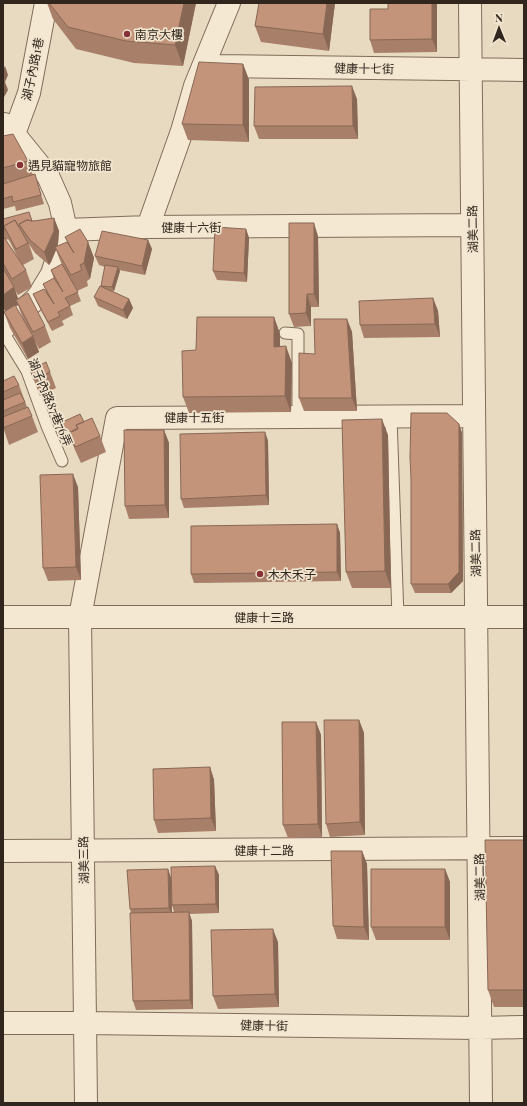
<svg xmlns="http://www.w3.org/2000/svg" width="527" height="1106" viewBox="0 0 527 1106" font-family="'Playfair Display','Noto Sans TC',serif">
	<rect width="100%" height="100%" fill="#e8dac1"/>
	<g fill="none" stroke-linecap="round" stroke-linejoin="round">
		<g stroke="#806c5a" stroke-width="13">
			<path id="lane" d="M3,332L27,371L47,426L62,461
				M285,333L298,334V417
				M391,417L398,617"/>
		</g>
		<g stroke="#806c5a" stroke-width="24">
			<path id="street" d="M229,3L195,86L182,131L148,227L472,225
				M470,3L481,1103
				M215,66L524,70
				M4,124L14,134L48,176L60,203L66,230
				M14,134L29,93L46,3
				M66,230L148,227
				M3,329L38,297L52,274L66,230
				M3,617H524
				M3,851L524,848
				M3,1023H85L481,1028L524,1027
				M86,1103L80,617L117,418L474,416"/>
		</g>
		<use href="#lane" stroke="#f4e8d3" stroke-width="11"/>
		<use href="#street" stroke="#f4e8d3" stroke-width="22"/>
	</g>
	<path fill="#a87f69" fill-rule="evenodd" d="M47,3H196L183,66L134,63L76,49L53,19Z
		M259,3H335L329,51L261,42L255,26Z
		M437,3V52L374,53L370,40L388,9Z
		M243,64L249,80V142L188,140L182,124Z
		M357,99L358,139H259L254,126Z
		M3,136L28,161L33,175L38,184L44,204L16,211L15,206L3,209Z
		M54,218L59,231L58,244L57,246L68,243L65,237L88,242L94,258L90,279L87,281L88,286L77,291L81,301L70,306L73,315L62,321L64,325L52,331L37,303L33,294L46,291L43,284L54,279L51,270L62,265L56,250L51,262L49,265L35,253L29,244L34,259L23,265L26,270L32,287L18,295L15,290L18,299L45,326L51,342L39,349L35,341L39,352L28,359L10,328L4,312L5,311L3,308V219L34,221ZM8,239L10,242L19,260L6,240ZM18,305L22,316L27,326L15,307Z
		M246,229L249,238L247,282L217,280L213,271Z
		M318,236L319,307H311V326L294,327L289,314Z
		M148,240L152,249L145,275L119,270L120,271L114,291H112L129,299L133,308L127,319L98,306L94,297L102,287L101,286L105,267L99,265L95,256Z
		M433,298L438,311L440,337L364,338L360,325Z
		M274,317L280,334V347L292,363L291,412L189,413L183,397L196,350Z
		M347,319L352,332L357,411H304L299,398L315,354Z
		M30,370L50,372L56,388L40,396Z
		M3,381L19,385L27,407L32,416L38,432L9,445L4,430H3Z
		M84,422L100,436L106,452L81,463L75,450L70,437L63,440L56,425Z
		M459,424L462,433L463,581L451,593H415L411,584Z
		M164,430L169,443V518L129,519L125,506Z
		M265,432L268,441L269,505L184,508L181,499Z
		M388,435L391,588H352L346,572Z
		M78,487L81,580L48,581L43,568Z
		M337,524L340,533L341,581L194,583L191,574Z
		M359,720L364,733L365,835L330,837L326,824Z
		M316,722L321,735L322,837L288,838L283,825Z
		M210,767L214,780L216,831L158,833L154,820Z
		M524,840V1007H494L488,990Z
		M362,851L367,864L369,940L337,939L333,926Z
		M215,866L219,875V913L189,914L192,921L193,1009L136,1010L133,1001L131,913L130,909L168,869L171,878L172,912H174L172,905Z
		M445,869L450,882V940H376L371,927Z
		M278,942L279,1007L218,1009L213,996Z"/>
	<path fill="#886855" d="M184,3H196L183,66L175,45Z
		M327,3H335L329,51L323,34Z
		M432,3H437V52L432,39Z
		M243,64L249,80V142L243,125Z
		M5,66L8,75L5,82L8,90L3,99V70Z
		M352,86L357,99L358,139L353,126Z
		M54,218L59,231L58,244L56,249L55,247L56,250L51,262L49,265L44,252Z
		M314,223L318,236L319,307L314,294Z
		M246,229L249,238L247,282L244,273Z
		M148,240L152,249L145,275L142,266Z
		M88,242L94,258L90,279L84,263Z
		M118,267L120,271L114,291L112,287Z
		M14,287L20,304L16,300L18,305L6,313L3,306V295Z
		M307,294L311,307V326L306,313Z
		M433,298L438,311L440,337L435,324Z
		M129,299L133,308L127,319L123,310Z
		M274,317L280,334V363L274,347Z
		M347,319L352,332L357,411L352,398Z
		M33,336L39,352L28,359L22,343Z
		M286,346L292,363L291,412L285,396Z
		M382,419L388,435L391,588L385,571Z
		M459,424L462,433L463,581L451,593L448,584Z
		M164,430L169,443V518L165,505Z
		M265,432L268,441L269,505L266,495Z
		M73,474L78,487L81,580L76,567Z
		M337,524L340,533L341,581L337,572Z
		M359,720L364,733L365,835L360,822Z
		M316,722L321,735L322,837L318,824Z
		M210,767L214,780L216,831L211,818Z
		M362,851L367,864L369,940L364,927Z
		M215,866L219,875V913L216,904Z
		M168,869L171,878L172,917L169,908Z
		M445,869L450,882V940L445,927Z
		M189,912L192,921L193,1009L190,1000Z
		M273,929L278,942L279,1007L275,994Z"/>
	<path fill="#c3947a" stroke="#886855" d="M49,3H184L175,45L126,41L68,27Z
		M259,3H327L323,34L255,26Z
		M388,3H432V39L370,40V9H388Z
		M199,62L243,64V125L182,124Z
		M352,86L353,126H254L255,87Z
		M13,134L28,161L3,168V136Z
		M35,174L41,195L13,202L12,196L3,199V184Z
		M29,212L32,221L27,220L19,224L20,225L18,226L15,220L4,226L5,230L3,231V219Z
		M54,218V231L46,249L44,252L30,240L19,224L27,220L34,221Z
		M15,220L28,243L16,249L4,226Z
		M289,223H314V294H307L306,313L289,314Z
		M215,227L246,229L244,273L213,271Z
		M80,229L88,242L84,263L80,265L82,270L71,275L55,247L67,242L74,253L65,237Z
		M102,231L148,240L142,266L95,256Z
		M3,236L26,270L12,279L3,263Z
		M62,264L78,292L65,298L70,306L58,312L60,316L48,322L33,294L44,289L54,304L43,284L54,278L63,292L51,270Z
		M105,265L118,267L112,287L101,286Z
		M3,268L14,287L3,295Z
		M100,286L129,299L123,310L94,297Z
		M28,293L45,326L33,332L16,300Z
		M433,298L435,324L360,325L359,301Z
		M15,305L33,336L22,343L4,312Z
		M197,317H274V347L286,346L285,396L183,397L182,351L196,350Z
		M314,319H347L352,398H299V353L315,354Z
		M46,362L50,372L34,380L30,370Z
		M14,376L19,385L3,392V381Z
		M20,393L25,402L3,411V400Z
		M28,407L32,416L3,428V417Z
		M411,413H447L459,424V572L448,584H411V479L410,457Z
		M80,414L84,422L76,425L78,428L62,436L56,425Z
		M92,418L100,436L75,447L69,433L78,429L76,425Z
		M382,419L385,571L346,572L342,420Z
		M124,430H164L165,505L125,506Z
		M265,432L266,495L181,499L180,434Z
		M73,474L76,567L43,568L40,475Z
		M337,524V572L191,574V526Z
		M324,720H359L360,822L326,824Z
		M282,722H316L318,824L283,825Z
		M210,767L211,818L154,820L153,769Z
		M485,840H524V990H488Z
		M331,851H362L364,927L333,926Z
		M215,866L216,904L172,905L171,867Z
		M168,869L169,908L130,909L127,870Z
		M371,869H445V927H371Z
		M189,912L190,1000L133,1001L130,913Z
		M273,929L275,994L213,996L211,930Z"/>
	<g fill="#883136" stroke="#f1e5cf" stroke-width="1.5">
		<circle cx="127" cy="34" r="4"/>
		<circle cx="20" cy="165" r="4"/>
		<circle cx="260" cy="574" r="4"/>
	</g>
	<g text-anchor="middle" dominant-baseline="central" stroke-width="3.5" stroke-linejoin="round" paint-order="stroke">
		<g font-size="12" fill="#31261d" stroke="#f1e5cf" text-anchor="start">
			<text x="135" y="34">南京大樓</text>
			<text x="28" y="165">遇見貓寵物旅館</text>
			<text x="268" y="574">木木禾子</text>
		</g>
		<g font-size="12" fill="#31261d" stroke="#f1e5cf">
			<text transform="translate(364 68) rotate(1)">健康十七街</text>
			<text transform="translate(32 69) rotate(-78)">湖子內路1巷</text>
			<text x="191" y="227">健康十六街</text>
			<text transform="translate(472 229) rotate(-91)">湖美二路</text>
			<text transform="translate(51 402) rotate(67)">湖子內路87巷76弄</text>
			<text x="194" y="417">健康十五街</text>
			<text transform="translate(475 553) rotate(-91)">湖美二路</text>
			<text x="264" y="617">健康十三路</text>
			<text x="264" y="850">健康十二路</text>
			<text transform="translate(83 860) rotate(-91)">湖美三路</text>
			<text transform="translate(479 877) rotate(-91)">湖美二路</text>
			<text transform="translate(264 1025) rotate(1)">健康十街</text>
		</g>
	</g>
	<rect width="527" height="1106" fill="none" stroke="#31261d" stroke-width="8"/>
	<g transform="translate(499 28) rotate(359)" stroke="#f1e5cf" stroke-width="3" paint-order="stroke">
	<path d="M0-3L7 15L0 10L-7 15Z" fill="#31261d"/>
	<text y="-6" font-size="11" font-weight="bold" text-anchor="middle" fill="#31261d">N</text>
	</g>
</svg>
